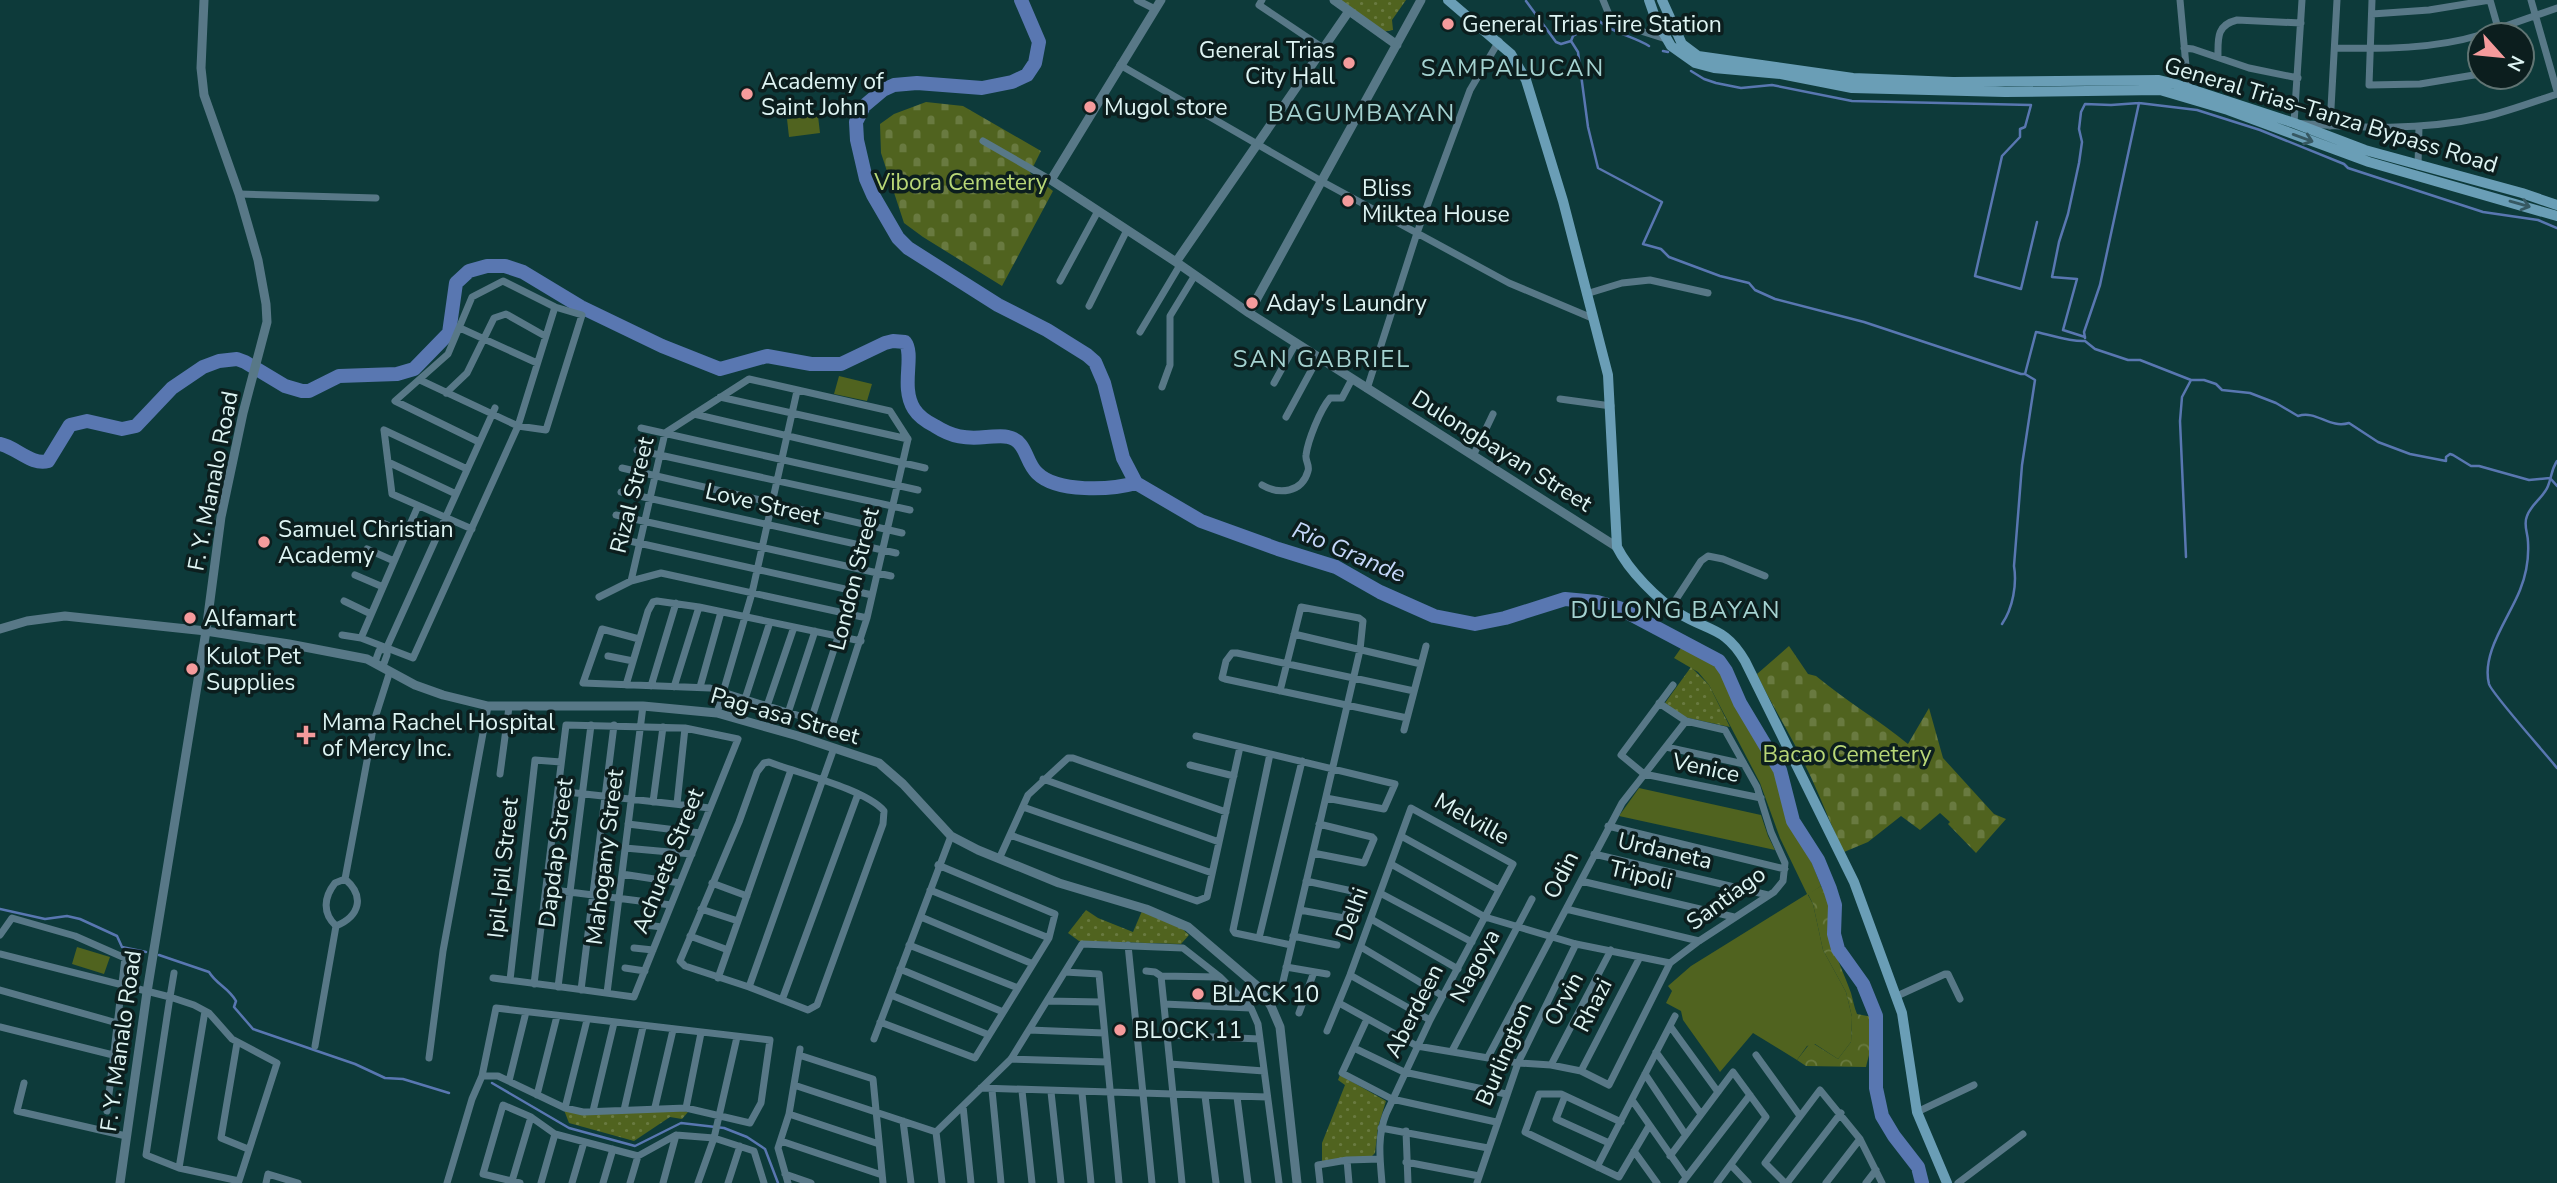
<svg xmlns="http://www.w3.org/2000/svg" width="2557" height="1183" viewBox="0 0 2557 1183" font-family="'Nunito Sans',sans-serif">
	<defs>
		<pattern id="forest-crowns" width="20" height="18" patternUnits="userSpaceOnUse" patternTransform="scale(1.75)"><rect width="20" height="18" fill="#50631f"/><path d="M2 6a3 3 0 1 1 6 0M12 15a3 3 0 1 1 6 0" fill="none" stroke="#697a40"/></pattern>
		<pattern id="cemetery-stones" width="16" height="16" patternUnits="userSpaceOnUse" patternTransform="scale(1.75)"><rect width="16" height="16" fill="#50631f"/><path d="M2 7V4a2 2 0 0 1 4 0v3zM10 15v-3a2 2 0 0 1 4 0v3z" fill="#697a40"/></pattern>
		<pattern id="park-dots" width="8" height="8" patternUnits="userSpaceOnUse" patternTransform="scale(1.75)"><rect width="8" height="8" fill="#50631f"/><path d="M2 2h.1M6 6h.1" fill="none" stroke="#697a40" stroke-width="1.8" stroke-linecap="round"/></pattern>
	</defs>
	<rect width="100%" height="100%" fill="#0d3a3a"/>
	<path fill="#50631f" d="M818,116L820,133L789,137L787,119Z
		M839,376L872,384L867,401L834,394Z
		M1681,648L1716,666L1726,679L1755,741L1775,770L1790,824L1806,848L1821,886L1808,895L1813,904L1823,950L1846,992L1852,1017L1851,1042L1838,1059L1815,1044L1807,1046L1797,1060L1753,1033L1720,1072L1683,1020L1681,1011L1666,1003L1672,991L1668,986L1691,966L1807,894L1780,838L1760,783L1709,685L1698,672L1674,658Z
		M1639,788L1761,815L1768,836L1775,850L1619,816Z
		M77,947L110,957L104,974L72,964Z"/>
	<path fill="url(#forest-crowns)" d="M1821,886C1833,907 1826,908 1830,929C1833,954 1843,970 1851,993C1853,1000 1854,1007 1857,1014L1872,1017C1876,1034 1870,1051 1866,1067L1806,1066L1797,1060L1811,1042L1838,1059L1851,1042L1852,1017L1846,992L1823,950L1813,904L1808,894Z"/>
	<path fill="url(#cemetery-stones)" d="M926,102L963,106L1041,151L1030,173L1053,191L1002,286L923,237L904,223L881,153L880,124L894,114Z
		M1789,646L1808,674L1816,676C1846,701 1879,720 1908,744L1929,708L1943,758L1994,814L2006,819L1976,853L1948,824L1950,822L1940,813L1920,830L1901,816L1868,842L1844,852C1830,824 1820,795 1806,767C1791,735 1772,706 1757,674Z"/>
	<path fill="url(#park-dots)" d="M1337,0H1406L1392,20L1393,30L1382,32Z
		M1691,667L1709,685L1730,727L1684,717L1665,703Z
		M1086,910L1098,918L1133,932L1142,911L1179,926L1189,935L1181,944L1079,941L1068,933Z
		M1340,1075L1386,1101L1378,1127L1375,1153L1372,1156L1322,1162V1143L1345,1085L1338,1080Z
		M564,1110H678L688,1112L682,1119L670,1117L634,1141L569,1123Z"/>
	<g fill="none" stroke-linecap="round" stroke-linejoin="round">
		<path stroke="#5977b1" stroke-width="2.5" d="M1526,1L1556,42L1561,44L1571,41
			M1649,46C1633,36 1614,34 1599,21L1573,36L1571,41L1578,52L1588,127L1598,168L1662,202L1643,244L1661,249L1669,257L1720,276L1749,283L1755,290L1775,299L1864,322L2021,374H2025L2036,332C2052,335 2069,342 2085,341L2095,349L2128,360H2140L2191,380H2204L2216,384L2222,390L2250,393L2276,403L2298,416C2317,410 2329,429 2349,423L2378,442L2410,454L2446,461V457L2450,454L2453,455L2471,466H2479L2529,480L2550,478L2557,486
			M1663,51L1668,52
			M1691,71L1704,79L1716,83L1741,88L1772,85L1852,101L2031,105L2025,127L2020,129V137L2002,156L1975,276L2021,289L2037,222
			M2085,337L2063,330L2077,279L2052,277L2059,242L2068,214L2079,163L2082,142L2079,129L2081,112L2085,104L2111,105L2139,103L2197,110L2260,130L2344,164L2348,168L2483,212L2538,220L2557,228
			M2085,338L2084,332L2100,285L2139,103
			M2557,461C2551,470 2552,476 2548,486C2544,497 2531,504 2527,516C2523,525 2528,533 2528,542C2529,558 2526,575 2520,590C2509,618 2481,653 2489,684C2492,694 2547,755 2557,768
			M2186,557L2180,421L2182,397L2191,380
			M2002,624C2013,608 2017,584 2014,566L2022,465L2035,380L2025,374
			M0,909L45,919L67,916L80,919L117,936L122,947L146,952
			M159,955L209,972C217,985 228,987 236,1001L234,1007L253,1029L355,1064L385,1078L403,1079L449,1093
			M492,1083L569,1128L635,1146L681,1123L724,1128L747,1137L765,1149L778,1183"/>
		<path stroke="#5977b1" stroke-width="14" d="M1021,0L1039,42L1035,63L1027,75L1012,82L982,88L917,83L894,85L883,90L864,106L856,122L857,140L866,179L873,195L898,238L908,248L998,305L1047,330L1087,355L1095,362L1104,383L1123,458L1136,483L1201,521L1278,549L1336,567L1380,592L1434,616L1475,624L1505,618L1565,599L1597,602L1619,608L1719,661L1726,671L1740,703L1780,770L1793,821L1818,860L1830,889L1835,905L1834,934L1838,949L1863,984L1876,1016V1088L1882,1116L1894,1136L1918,1167L1922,1183
			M0,444C16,447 32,466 48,461L70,425L87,421L122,429L136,426L172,388L203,367L219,361L237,359L245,362L285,386L302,391H309L339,376L397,374L414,369L449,333L456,283L469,271L487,266H505L523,272L581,307L662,346L720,369L767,356L811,364H841L885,343L893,341L905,342C915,355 900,387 914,409C919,417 927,422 935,426C952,437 966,439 986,437C993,437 1001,435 1008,437C1027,441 1025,462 1037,473C1057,493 1111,490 1136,483"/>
		<path stroke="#587887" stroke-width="7" d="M1137,0L1155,9
			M1262,0L1259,5L1323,48
			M1603,0L1610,17L1622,25L1666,39
			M2180,0L2188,88
			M2302,0L2294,123C2358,128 2421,131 2484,117C2509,111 2533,102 2557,94
			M2372,0L2369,85L2420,84L2480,74
			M2531,0L2557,91
			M2372,14L2429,10L2490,0L2500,35
			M2480,35L2557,8
			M2184,48L2193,49L2249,68L2298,78
			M2335,48C2383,49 2434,49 2480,35
			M2218,57C2218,39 2216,25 2237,20L2301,23
			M1120,65L1323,182L1509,283L1592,318
			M2330,126L2337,0
			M983,141L1051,180
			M2418,166L2419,126
			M239,194L376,198
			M1060,281L1098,211
			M1586,294L1622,283L1650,280L1708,293
			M1089,306L1127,230
			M460,328L537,363
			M1140,332L1180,265
			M420,380L518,426L546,430L582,315L555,307L503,281L472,297L448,354L395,401L479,442
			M1274,383L1296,343
			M1162,387L1170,365V316L1195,275
			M1367,389L1417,233L1470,90L1499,41
			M446,393L467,373L494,318L506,314L545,336
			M720,397L908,439
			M1560,399L1611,406
			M694,414L925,468
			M1286,417L1318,358
			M641,428L918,490
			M384,430L392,494L472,529
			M384,430L467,469
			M637,450L910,510
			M1473,456L1493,414
			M388,462L456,494
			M622,468L902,533
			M1262,485C1279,495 1302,493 1308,471C1310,465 1305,461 1306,455C1308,440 1320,410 1330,398H1342L1352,379
			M621,492L896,553
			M616,515L891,576
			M380,522L406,533
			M616,538L872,595
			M367,549L394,561
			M355,575L383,587
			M631,581L665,433L749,379L890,411L908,439
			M599,597L631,581L661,573L867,618
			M344,601L371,614
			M1671,607L1701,561L1708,556L1723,559L1765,576
			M1294,634L1421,664
			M342,635L361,638L413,658L518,426L555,307
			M361,638L418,506
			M639,639L602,629L583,683L710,688L832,726L867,618L908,439
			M608,656L633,661
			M375,662L379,651L387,647
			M383,666L387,655V647L495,408
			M626,685L648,611L653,602L657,601L699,607L861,641
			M1673,685L1621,755L1644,774L1761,798
			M651,686L676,603
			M674,687L699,607
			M700,687L721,612
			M745,699L770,622
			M767,706L794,627
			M717,713L752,593L797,391
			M788,713L815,631
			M1407,718L1225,679L1222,678L1226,661L1232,653H1237L1414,691
			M811,720L838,637
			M1404,730L1426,646
			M1196,736L1395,784L1384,809L1326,798
			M1666,747L1744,764
			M1270,754L1233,930L1235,933L1291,945
			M769,762C797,773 865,789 884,811L883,824L817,1005L808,1010L749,987L685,966L680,961L739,822L757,772L764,763Z
			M1190,765L1234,776
			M500,774L509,707
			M1043,779L1219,842
			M558,791L710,808
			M653,802L663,727
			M677,804L685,728
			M1023,807L1212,873
			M628,824L700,833
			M1608,826L1785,869
			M1010,835L1197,901L1207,897L1240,747
			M1401,836L1499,890
			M625,848L692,854
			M1313,853L1364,863L1374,839L1372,837L1319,824
			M1594,854L1768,895
			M999,859L1028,795L1068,758H1073L1226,812
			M1391,864L1485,917L1576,944L1670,963
			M622,874L680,883
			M345,879L375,718L390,671
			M1581,881L1734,917
			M712,883L747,896
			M546,889L671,905
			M930,890L1049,938
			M1380,893L1472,942
			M701,909L738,921
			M1566,909L1699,941
			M1300,910L1344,918L1354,894L1352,891L1306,881
			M921,917L1033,964
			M1371,919L1458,969
			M637,924L662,927
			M336,926C360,916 365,896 345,879
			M336,926C322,913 324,897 335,883L345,879
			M0,935L12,918L75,936L125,958L107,1111
			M690,936L728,950
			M1293,936L1337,945
			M1259,938L1302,761
			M909,945L1018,988
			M1128,945L1152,1183
			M1361,947L1443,996
			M634,948L653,950
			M0,954L170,997L194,1005L209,1013L232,1039L277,1063L239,1181L179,1168L146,1155L170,997L174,973
			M1286,967L1327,974
			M625,968L645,971
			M900,969L1003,1012
			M1146,971L1155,972L1161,976L1219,977
			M1065,972L1099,974L1119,1183
			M1350,975L1430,1020
			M1161,976L1182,1183
			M493,978C540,984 587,990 634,997L738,739L685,728L566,725L534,984
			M718,978L791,770
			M510,980L535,760L561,762
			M558,987L591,725
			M749,987L834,748
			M0,990L117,1023
			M581,990L614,725
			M607,993L643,706
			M891,995L989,1035
			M1897,996L1945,974H1948L1960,999
			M782,1000L858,794
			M1047,1001L1101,1002
			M1339,1003L1417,1046L1518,1063L1551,1065L1581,1071L1609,1085L1670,963L1699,941L1774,892L1783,881L1785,863L1771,832L1757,787L1725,730L1686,721L1659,703
			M1164,1004L1250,1008
			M1271,1006L1282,986L1360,650L1363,621L1359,618L1301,607L1280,691
			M1299,1013L1314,972
			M1367,1019L1342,1073L1392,1099L1496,1122
			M880,1022L975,1058L1049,938L1055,914L938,865
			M1670,1026L1718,1092
			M0,1027L113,1055
			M1029,1030L1104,1033
			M1327,1031L1350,975L1411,808L1513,864L1430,1020L1386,1114C1377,1137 1380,1159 1382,1183
			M1167,1035L1260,1039
			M874,1039L951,836
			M237,1043L221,1138L248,1149
			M315,1046L336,926
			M1354,1048L1404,1072L1506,1094
			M1452,1051L1532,899
			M1656,1052L1701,1114
			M799,1055L873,1079L883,1183
			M1756,1055L1800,1116
			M1488,1057L1622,803L1686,721
			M429,1058L443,951L488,706
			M1011,1059L1107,1062
			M1170,1064L1264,1071
			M1551,1065L1611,950
			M1581,1071L1640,957
			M1645,1074L1685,1134
			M509,1081L526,1012
			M24,1083L17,1111L126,1136
			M794,1085L936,1132
			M981,1088L1267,1097
			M992,1090L1001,1183
			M1022,1091L1032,1183
			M1051,1092L1061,1183
			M1082,1093L1091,1183
			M537,1095L557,1016
			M1205,1096L1216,1183
			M1565,1096L1556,1119L1609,1143
			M1237,1097L1248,1183
			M1632,1100L1686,1177
			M963,1106L971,1183
			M655,1107L673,1030
			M565,1108L587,1020
			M686,1108L701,1033
			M624,1110L643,1027
			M593,1111L614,1023
			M1917,1112L1974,1085
			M789,1114L879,1144
			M903,1121L911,1183
			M1621,1122L1561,1094H1539L1525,1132L1619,1177L1649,1126
			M1381,1128L1488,1148
			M1406,1131L1408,1183
			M936,1132L1011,1059L1082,944L1183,948L1220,977L1251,1008L1258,1024L1279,1183
			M936,1132L942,1183
			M781,1141L882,1175
			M1634,1151L1657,1183
			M1670,1156L1733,1072L1766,1117L1717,1183
			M1347,1160L1349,1183
			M1406,1162L1479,1176
			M1731,1165L1748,1183
			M1597,1167L1675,1016
			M179,1168L205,1011
			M785,1174L811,1183
			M512,1181L531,1117
			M266,1183L268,1174L298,1183
			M447,1183L472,1099L482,1076H498L565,1108L583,1112L686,1108L750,1123L761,1103L770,1040L496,1008L482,1076
			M520,1183L483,1174L503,1105L531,1117L555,1134L638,1156L676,1135L714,1138L754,1151L764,1183
			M541,1183L555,1134
			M572,1183L584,1142
			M603,1183L613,1149
			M630,1183L638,1156
			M663,1183L676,1135
			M698,1183L714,1138L737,1037
			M728,1183L740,1146
			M788,1183L778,1148L789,1114L800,1049
			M1320,1183L1318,1165L1347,1160L1380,1159
			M1477,1183L1518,1063L1576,944
			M1682,1183L1750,1095
			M1785,1183L1765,1163L1820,1090L1860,1139L1882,1183
			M1787,1183L1841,1113
			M1826,1183L1860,1139
			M1866,1183L1876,1170
			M1958,1183L2023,1134"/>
		<path stroke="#587887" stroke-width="9" d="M1161,0L1051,180L1176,262L1249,313L1617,547
			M1334,0L1397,45
			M1176,262L1349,11
			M1249,313L1421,0
			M0,629L27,621L65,616L206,631L289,644L367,659L415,685L443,695L488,706H643L717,713L798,736L879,763L903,784L951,836L978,850L1059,883L1146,909L1188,927L1257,986L1271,1006L1280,1027L1297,1183
			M120,1183L147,992L206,631L221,517L243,413L267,322L266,304L258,260L239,194L204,95L201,68L204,0"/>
		<path stroke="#6a9eb6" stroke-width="10" d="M1448,0L1511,54L1526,80L1563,201L1608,375L1617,547C1629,571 1657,599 1680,614C1710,632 1725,627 1745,661L1854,882L1902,1013L1917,1112L1947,1183
			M1649,0L1656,20L1671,46L1695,63L1714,68L1781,74L1852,88L2005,92L2160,90L2228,110L2369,162L2557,216
			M1662,0L1682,44L1698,56L1853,78L1953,82L2159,80L2175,84L2294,123L2365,150L2522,193L2557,205"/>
	</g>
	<defs><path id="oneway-shaft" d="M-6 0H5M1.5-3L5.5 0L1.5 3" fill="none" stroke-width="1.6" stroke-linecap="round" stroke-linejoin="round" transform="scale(1.75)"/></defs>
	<g stroke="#365862">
		<use href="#oneway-shaft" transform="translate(2303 138) rotate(20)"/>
		<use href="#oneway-shaft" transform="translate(2520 204) rotate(16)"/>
	</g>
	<g fill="#f59b9c" stroke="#0c1e1e" stroke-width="2.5">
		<circle cx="1448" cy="24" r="7"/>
		<circle cx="1349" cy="63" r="7"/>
		<circle cx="747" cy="94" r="7"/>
		<circle cx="1090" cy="107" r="7"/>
		<circle cx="1348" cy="201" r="7"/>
		<circle cx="1252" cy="303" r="7"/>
		<circle cx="264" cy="542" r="7"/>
		<circle cx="190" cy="618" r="7"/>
		<circle cx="192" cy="669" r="7"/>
		<path d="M302.5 724.5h7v7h7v7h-7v7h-7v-7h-7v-7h7z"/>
		<circle cx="1198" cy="994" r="7"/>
		<circle cx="1120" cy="1030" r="7"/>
	</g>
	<g text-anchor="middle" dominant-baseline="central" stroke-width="7" stroke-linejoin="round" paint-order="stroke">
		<g font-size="23" fill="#def4f3" stroke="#0c1e1e" text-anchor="start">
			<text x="1462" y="24">General Trias Fire Station</text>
			<text x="1335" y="50" text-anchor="end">General Trias<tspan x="1335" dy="26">City Hall</tspan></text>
			<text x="761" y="81">Academy of<tspan x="761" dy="26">Saint John</tspan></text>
			<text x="1104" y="107">Mugol store</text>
			<text x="1362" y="188">Bliss<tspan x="1362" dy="26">Milktea House</tspan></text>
			<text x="1266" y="303">Aday's Laundry</text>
			<text x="278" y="529">Samuel Christian<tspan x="278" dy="26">Academy</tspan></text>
			<text x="204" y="618">Alfamart</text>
			<text x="206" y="656">Kulot Pet<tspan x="206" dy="26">Supplies</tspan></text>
			<text x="322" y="722">Mama Rachel Hospital<tspan x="322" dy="26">of Mercy Inc.</tspan></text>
			<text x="1212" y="994">BLACK 10</text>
			<text x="1134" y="1030">BLOCK 11</text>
		</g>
		<g font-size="23" fill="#def4f3" stroke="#0c1e1e">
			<text transform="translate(2331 115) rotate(17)">General Trias–Tanza Bypass Road</text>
			<text transform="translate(1502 451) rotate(32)">Dulongbayan Street</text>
			<text transform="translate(213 481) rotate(-79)">F. Y. Manalo Road</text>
			<text transform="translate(632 495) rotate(-76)">Rizal Street</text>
			<text transform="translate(763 504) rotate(13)">Love Street</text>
			<text transform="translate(854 579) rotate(-76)">London Street</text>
			<text transform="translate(785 716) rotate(16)">Pag-asa Street</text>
			<text transform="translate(1706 768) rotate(12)">Venice</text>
			<text transform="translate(1472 819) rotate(29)">Melville</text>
			<text transform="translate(1665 851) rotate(13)">Urdaneta</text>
			<text transform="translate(556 853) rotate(-83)">Dapdap Street</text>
			<text transform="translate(605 857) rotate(-83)">Mahogany Street</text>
			<text transform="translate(668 861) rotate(-68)">Achuete Street</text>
			<text transform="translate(503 868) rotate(-84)">Ipil-Ipil Street</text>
			<text transform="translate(1561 875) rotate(-63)">Odin</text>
			<text transform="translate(1641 875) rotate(13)">Tripoli</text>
			<text transform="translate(1726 898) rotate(-36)">Santiago</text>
			<text transform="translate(1352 914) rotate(-70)">Delhi</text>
			<text transform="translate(1475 966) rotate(-62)">Nagoya</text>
			<text transform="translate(1564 999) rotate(-62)">Orvin</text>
			<text transform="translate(1593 1005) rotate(-63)">Rhazi</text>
			<text transform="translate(1414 1011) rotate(-63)">Aberdeen</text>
			<text transform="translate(121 1041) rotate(-82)">F. Y. Manalo Road</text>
			<text transform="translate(1504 1054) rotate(-67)">Burlington</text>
		</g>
		<g font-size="23" fill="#b8d777" stroke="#0c1e1e">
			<text x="961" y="182">Vibora Cemetery</text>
			<text x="1847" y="754">Bacao Cemetery</text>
		</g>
		<g font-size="24" letter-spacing="2" fill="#a5d3d1" stroke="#0c1e1e">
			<text x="1513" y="68">SAMPALUCAN</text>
			<text x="1362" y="113">BAGUMBAYAN</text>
			<text x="1322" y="359">SAN GABRIEL</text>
			<text x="1676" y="610">DULONG BAYAN</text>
		</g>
		<g font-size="24" font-style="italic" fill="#c5d7f9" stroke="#0c1e1e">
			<text transform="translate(1349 552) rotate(23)">Rio Grande</text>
		</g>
	</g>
	<g transform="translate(2501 56) rotate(117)"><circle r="33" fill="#0c1e1e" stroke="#607473" stroke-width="2"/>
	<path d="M0-5L12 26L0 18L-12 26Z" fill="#f59b9c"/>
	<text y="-10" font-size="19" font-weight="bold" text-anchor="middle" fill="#def4f3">N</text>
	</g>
</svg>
